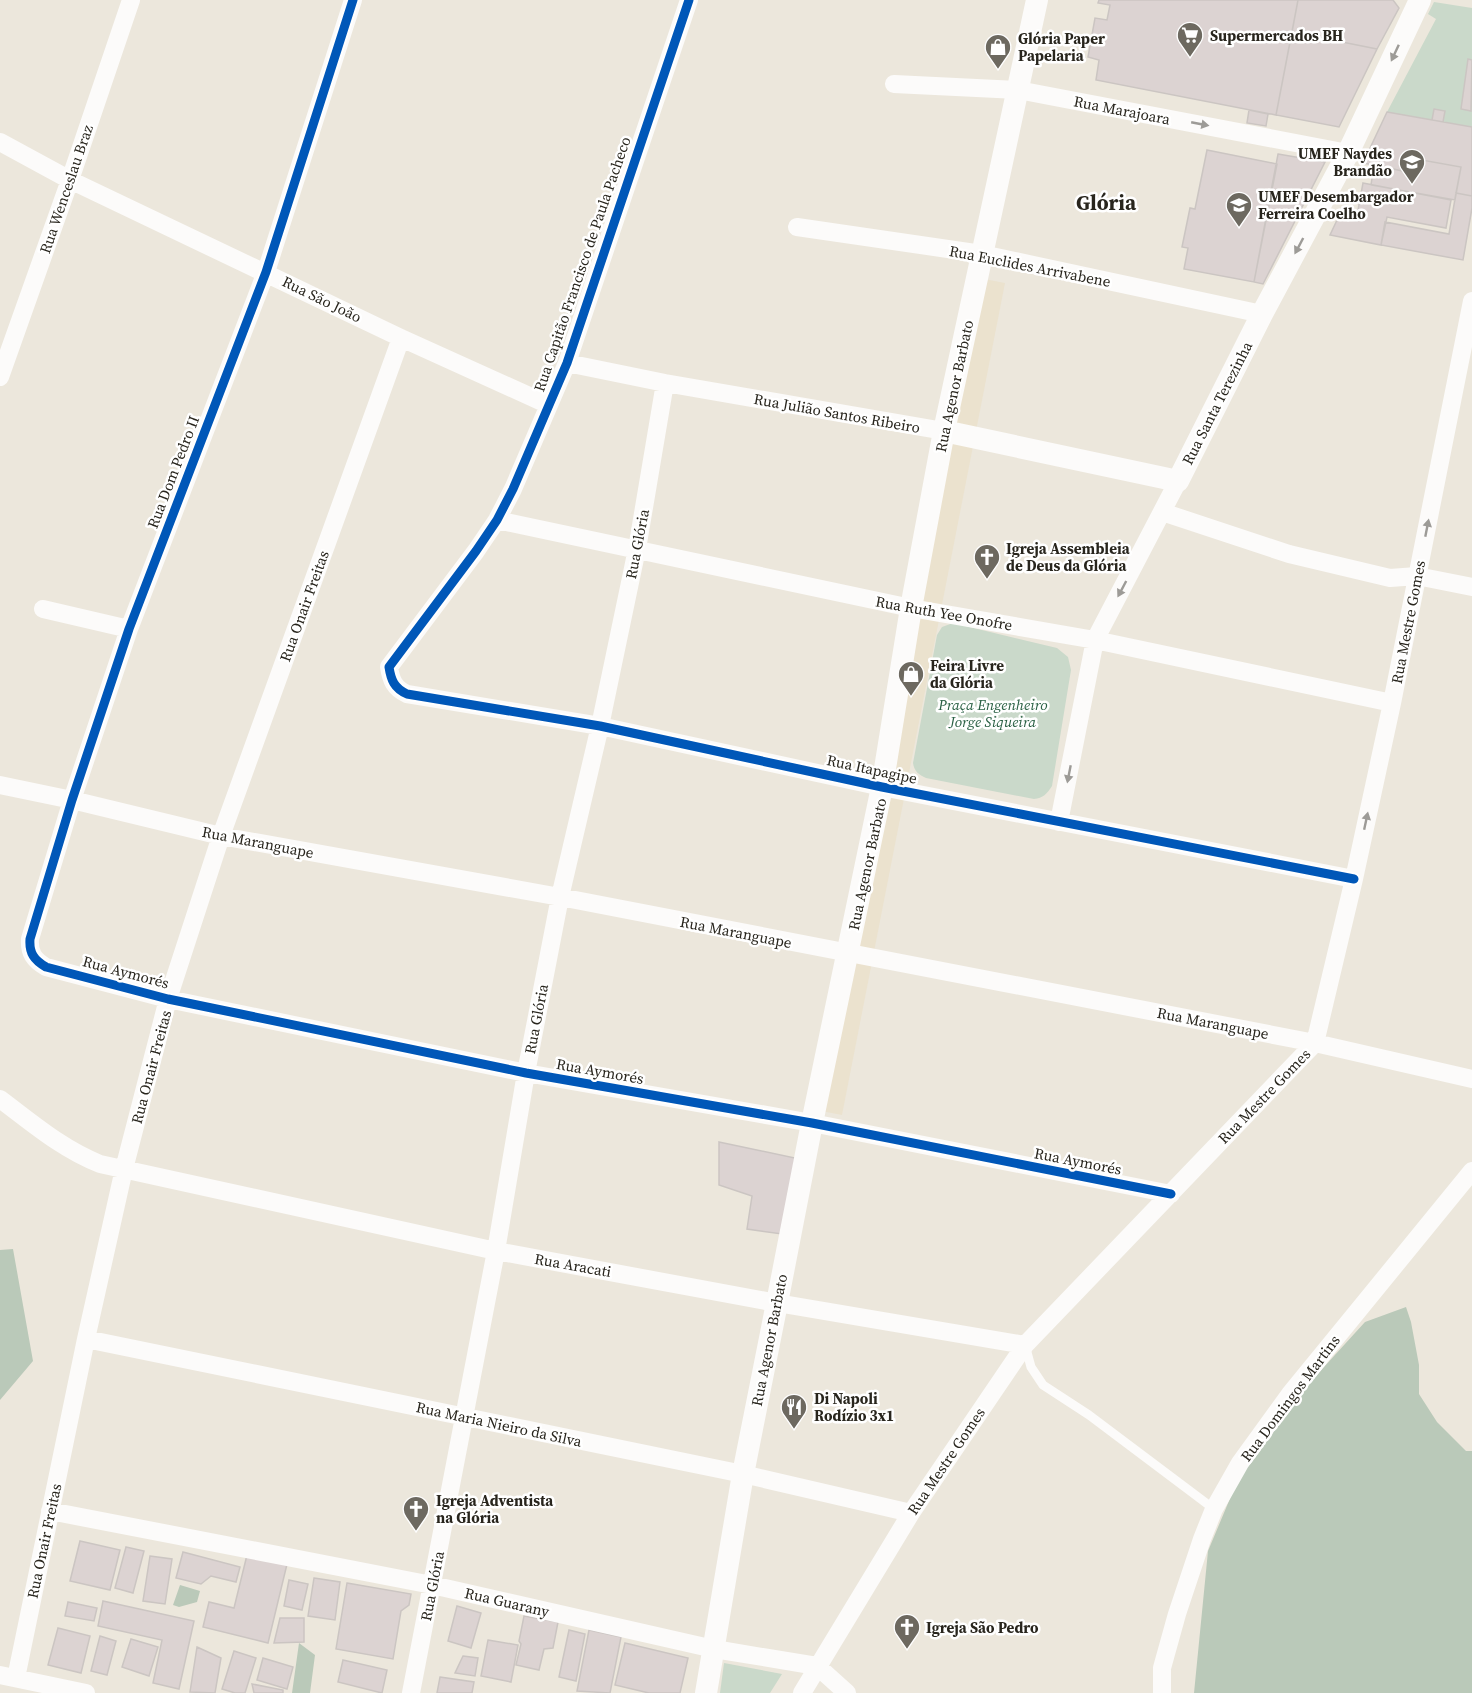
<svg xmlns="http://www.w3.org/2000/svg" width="1472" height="1693" viewBox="0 0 1472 1693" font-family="'Source Serif 4',serif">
	<rect width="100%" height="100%" fill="#ece7dc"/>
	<path fill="#ebe2ce" d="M979,278L1005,283L842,1115L816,1110Z"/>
	<path fill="#cad9ca" d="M1434,2L1472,8V127L1387,112L1436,19L1428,14Z
		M953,623L1057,648L1068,657L1071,670L1052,786C1047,794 1043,798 1034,799L926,778C919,775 914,771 913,763L937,635L942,627Z
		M724,1663L782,1674L770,1693H720Z"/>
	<path fill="#bac9b9" d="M13,1249L33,1361L0,1400V1250Z
		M1406,1307L1411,1322L1419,1365V1394L1437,1422L1466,1451H1472V1693H1194L1208,1551L1252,1446L1365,1322Z
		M180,1585L200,1591L197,1602L179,1607L173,1605Z
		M299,1643L315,1655L310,1693H292Z"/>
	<path fill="#dcd3d2" stroke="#cbc5c2" stroke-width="1.5" d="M1099,0H1298L1276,115L1096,80L1099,60L1088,57L1095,18L1107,20L1110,5L1098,3Z
		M1298,0H1393L1399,8L1377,49L1292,32Z
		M1292,32L1377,49L1339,127L1276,115Z
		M1468,59L1472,60L1471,111L1461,109Z
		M1434,109L1445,111L1443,122L1432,120Z
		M1249,110L1268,114L1266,126L1247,123Z
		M1387,112L1472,127V196L1456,193L1461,167L1405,157L1403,171L1363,163Z
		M1207,150L1277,164L1254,282L1184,269L1188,248L1182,247L1190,208L1195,209Z
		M1278,154L1325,162L1263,284L1254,282Z
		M1405,157L1461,167L1455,200L1371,185L1374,165L1403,171Z
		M1363,183L1451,200L1446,228L1387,217L1381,245L1330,235L1338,218L1356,221Z
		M1456,193L1472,196V208L1463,260L1381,245L1385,222L1449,234Z
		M719,1142L795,1158L782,1234L747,1229L752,1196L719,1185Z
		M80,1541L120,1550L110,1590L70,1581Z
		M126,1547L144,1551L133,1593L115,1588Z
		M248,1551L288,1560L268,1643L203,1627L209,1602L234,1608Z
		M183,1552L240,1567L236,1582L211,1576L201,1584L176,1578Z
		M150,1556L172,1559L165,1604L143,1601Z
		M314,1578L340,1582L335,1620L308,1616Z
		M289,1580L308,1584L302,1610L284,1606Z
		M347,1583L411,1594L409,1605L401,1611L393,1659L336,1649Z
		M103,1601L194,1621L179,1689L153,1683L162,1640L98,1626Z
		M68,1602L97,1608L94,1621L65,1616Z
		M457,1606L481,1613L471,1648L448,1641Z
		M524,1616L558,1622L553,1648L544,1649L539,1670L516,1665L521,1644L519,1641Z
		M280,1618H304V1642L274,1643Z
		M58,1628L90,1636L81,1673L48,1665Z
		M569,1630L585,1634L576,1681L559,1677Z
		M589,1630L621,1637L610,1693L577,1691Z
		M100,1636L116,1641L107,1675L91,1671Z
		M131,1639L158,1647L149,1676L122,1667Z
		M488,1640L518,1645L511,1682L481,1676Z
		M625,1643L688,1658L680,1693H649L615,1685Z
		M197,1647L221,1658L215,1693L190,1692Z
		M234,1651L256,1658L245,1693H235L222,1689Z
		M463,1656L478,1658L475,1676L455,1673Z
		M263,1658L293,1667L287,1689L257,1680Z
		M343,1660L387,1670L382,1693L338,1682Z
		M440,1677L474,1682L472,1693H437Z
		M252,1684L283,1690V1693H254Z"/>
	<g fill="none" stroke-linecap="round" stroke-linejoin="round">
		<path stroke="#fcfbfa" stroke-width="9" d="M1025,1345L1031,1367L1043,1385L1089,1415L1214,1509"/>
		<path stroke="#fcfbfa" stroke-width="18" d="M353,0L266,272L129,629L72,800L30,939C29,953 34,960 46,967L168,999L526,1073L812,1123L1171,1194
			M689,0L567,363L513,489L497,520L476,551L389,667C391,680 394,688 407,694L600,726L882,787L1354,879
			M894,84L1018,90L1348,153
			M0,142L70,180L401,338L549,405
			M797,227L982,254L1262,314
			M567,363L665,383L944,431
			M0,377L70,180L131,0
			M1162,512L1289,554L1390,578L1417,576L1472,587
			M497,520L911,608L1095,640L1392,703
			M43,609L129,629
			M0,785L72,800L221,836L560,897L1315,1043L1472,1079
			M1059,822L1095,640L1178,481
			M0,1099C32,1123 62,1149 100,1164L496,1251L777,1303L1025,1345
			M86,1339L743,1474L911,1513
			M50,1511L432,1585L714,1649L817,1666L847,1693
			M0,1675L86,1693
			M16,1678L86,1339L124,1169L168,999L221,836L401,338
			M411,1693L496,1251L526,1073L560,897L600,726L637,549L665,383
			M802,1693L911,1513L1025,1345L1315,1043L1354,879L1392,703L1472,301
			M1162,1693V1668L1177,1614L1202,1539L1214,1509L1240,1463L1290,1394L1472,1171"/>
		<path stroke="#fcfbfa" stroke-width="22" d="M944,431L1178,481L1262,314L1348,153L1420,0
			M706,1693L743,1474L777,1303L812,1123L882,787L911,608L944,431L1037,0"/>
		<g stroke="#fff" stroke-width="13">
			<path id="cycleway" d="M353,0L266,272L129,629L72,800L30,939C29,953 34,960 46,967L168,999L526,1073L812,1123L1171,1194
				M689,0L567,363L513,489L497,520L476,551L389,667C391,680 394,688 407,694L600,726L882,787L1354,879"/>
		</g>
		<use href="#cycleway" stroke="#0057b8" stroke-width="9"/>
	</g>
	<defs><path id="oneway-solid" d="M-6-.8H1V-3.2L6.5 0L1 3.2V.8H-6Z" transform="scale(1.5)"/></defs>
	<g fill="#9d9b97">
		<use href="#oneway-solid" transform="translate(1395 53) rotate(115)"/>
		<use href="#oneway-solid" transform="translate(1200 124) rotate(11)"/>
		<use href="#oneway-solid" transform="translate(1299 246) rotate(118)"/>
		<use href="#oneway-solid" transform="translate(1427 528) rotate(-79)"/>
		<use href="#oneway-solid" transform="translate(1122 589) rotate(118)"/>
		<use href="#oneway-solid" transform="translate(1069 774) rotate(101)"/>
		<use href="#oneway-solid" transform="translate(1366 821) rotate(-78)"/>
	</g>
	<defs>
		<g id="supermarket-pin" transform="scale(1.35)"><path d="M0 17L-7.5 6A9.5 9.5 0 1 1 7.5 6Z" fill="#6d6960" stroke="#fff"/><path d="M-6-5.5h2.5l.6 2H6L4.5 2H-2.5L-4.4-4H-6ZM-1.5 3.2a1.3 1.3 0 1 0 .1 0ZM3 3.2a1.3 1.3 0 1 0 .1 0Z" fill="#fff"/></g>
		<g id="shop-pin" transform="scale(1.35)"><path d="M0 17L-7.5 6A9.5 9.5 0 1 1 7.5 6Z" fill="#6d6960" stroke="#fff"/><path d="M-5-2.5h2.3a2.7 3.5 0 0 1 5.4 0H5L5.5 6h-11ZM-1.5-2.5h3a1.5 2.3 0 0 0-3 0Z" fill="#fff"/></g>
		<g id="school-pin" transform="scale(1.35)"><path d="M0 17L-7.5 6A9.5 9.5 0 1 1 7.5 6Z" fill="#6d6960" stroke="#fff"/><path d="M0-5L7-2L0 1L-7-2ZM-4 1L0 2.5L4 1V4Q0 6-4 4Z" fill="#fff"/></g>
		<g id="church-pin" transform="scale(1.35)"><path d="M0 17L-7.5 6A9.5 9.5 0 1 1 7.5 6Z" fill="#6d6960" stroke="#fff"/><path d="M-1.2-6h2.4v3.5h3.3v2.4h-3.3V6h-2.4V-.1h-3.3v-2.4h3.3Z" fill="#fff"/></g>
		<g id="restaurant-pin" transform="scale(1.35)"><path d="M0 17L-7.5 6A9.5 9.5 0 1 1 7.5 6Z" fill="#6d6960" stroke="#fff"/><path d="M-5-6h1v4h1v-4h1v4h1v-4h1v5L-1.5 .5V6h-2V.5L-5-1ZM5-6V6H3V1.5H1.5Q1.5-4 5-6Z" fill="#fff"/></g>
	</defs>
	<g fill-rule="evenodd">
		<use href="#supermarket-pin" x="1190" y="35"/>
		<use href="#shop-pin" x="998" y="47"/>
		<use href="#school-pin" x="1412" y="162"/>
		<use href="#school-pin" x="1239" y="205"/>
		<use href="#church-pin" x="987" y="557"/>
		<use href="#shop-pin" x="911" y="674"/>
		<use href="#restaurant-pin" x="794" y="1407"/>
		<use href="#church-pin" x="416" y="1509"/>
		<use href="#church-pin" x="907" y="1627"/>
	</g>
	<g text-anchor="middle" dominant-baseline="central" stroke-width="5" stroke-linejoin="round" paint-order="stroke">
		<g font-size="15" font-weight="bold" fill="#28251d" stroke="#fff" text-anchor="start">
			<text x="1210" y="35">Supermercados BH</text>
			<text x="1018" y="38">Glória Paper<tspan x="1018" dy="17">Papelaria</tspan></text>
			<text x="1392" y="153" text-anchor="end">UMEF Naydes<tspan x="1392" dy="17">Brandão</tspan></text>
			<text x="1258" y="196">UMEF Desembargador<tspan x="1258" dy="17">Ferreira Coelho</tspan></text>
			<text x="1006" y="548">Igreja Assembleia<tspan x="1006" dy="17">de Deus da Glória</tspan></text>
			<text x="930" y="665">Feira Livre<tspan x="930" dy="17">da Glória</tspan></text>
			<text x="814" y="1398">Di Napoli<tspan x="814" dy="17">Rodízio 3x1</tspan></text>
			<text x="436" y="1500">Igreja Adventista<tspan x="436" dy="17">na Glória</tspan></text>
			<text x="926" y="1627">Igreja São Pedro</text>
		</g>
		<g font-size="15" fill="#28251d" stroke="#fff">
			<text transform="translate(1122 110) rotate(11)">Rua Marajoara</text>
			<text transform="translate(66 189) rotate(-71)">Rua Wenceslau Braz</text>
			<text transform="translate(582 264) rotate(-71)">Rua Capitão Francisco de Paula Pacheco</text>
			<text transform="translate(1030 266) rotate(11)">Rua Euclides Arrivabene</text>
			<text transform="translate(322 299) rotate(26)">Rua São João</text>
			<text transform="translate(954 386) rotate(-78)">Rua Agenor Barbato</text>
			<text transform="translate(1217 403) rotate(-63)">Rua Santa Terezinha</text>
			<text transform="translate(837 413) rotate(10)">Rua Julião Santos Ribeiro</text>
			<text transform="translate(173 472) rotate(-69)">Rua Dom Pedro II</text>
			<text transform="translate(637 544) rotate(-79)">Rua Glória</text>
			<text transform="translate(304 606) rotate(-70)">Rua Onair Freitas</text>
			<text transform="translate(944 613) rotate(10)">Rua Ruth Yee Onofre</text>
			<text transform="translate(1408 622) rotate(-79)">Rua Mestre Gomes</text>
			<text transform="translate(872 769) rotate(12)">Rua Itapagipe</text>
			<text transform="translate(258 842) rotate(11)">Rua Maranguape</text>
			<text transform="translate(867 864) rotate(-78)">Rua Agenor Barbato</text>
			<text transform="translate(736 932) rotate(11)">Rua Maranguape</text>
			<text transform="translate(126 972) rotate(15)">Rua Aymorés</text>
			<text transform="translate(536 1019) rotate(-79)">Rua Glória</text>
			<text transform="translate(1213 1023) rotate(11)">Rua Maranguape</text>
			<text transform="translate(151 1067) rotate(-75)">Rua Onair Freitas</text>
			<text transform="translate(600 1071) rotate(10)">Rua Aymorés</text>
			<text transform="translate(1264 1096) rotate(-46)">Rua Mestre Gomes</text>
			<text transform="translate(1078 1161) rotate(11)">Rua Aymorés</text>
			<text transform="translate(573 1265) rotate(10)">Rua Aracati</text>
			<text transform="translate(769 1340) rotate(-79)">Rua Agenor Barbato</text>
			<text transform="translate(1290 1398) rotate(-53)">Rua Domingos Martins</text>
			<text transform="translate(499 1424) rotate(12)">Rua Maria Nieiro da Silva</text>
			<text transform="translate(946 1461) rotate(-56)">Rua Mestre Gomes</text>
			<text transform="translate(44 1541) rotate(-78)">Rua Onair Freitas</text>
			<text transform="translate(432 1586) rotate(-79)">Rua Glória</text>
			<text transform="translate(507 1602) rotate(13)">Rua Guarany</text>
		</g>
		<g font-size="15" font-style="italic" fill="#2a6044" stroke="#fff">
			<text x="993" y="704">Praça Engenheiro<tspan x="993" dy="17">Jorge Siqueira</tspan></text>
		</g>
		<g font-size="21" font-weight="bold" fill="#28251d" stroke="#fff">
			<text x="1106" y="202">Glória</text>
		</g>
	</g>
</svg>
